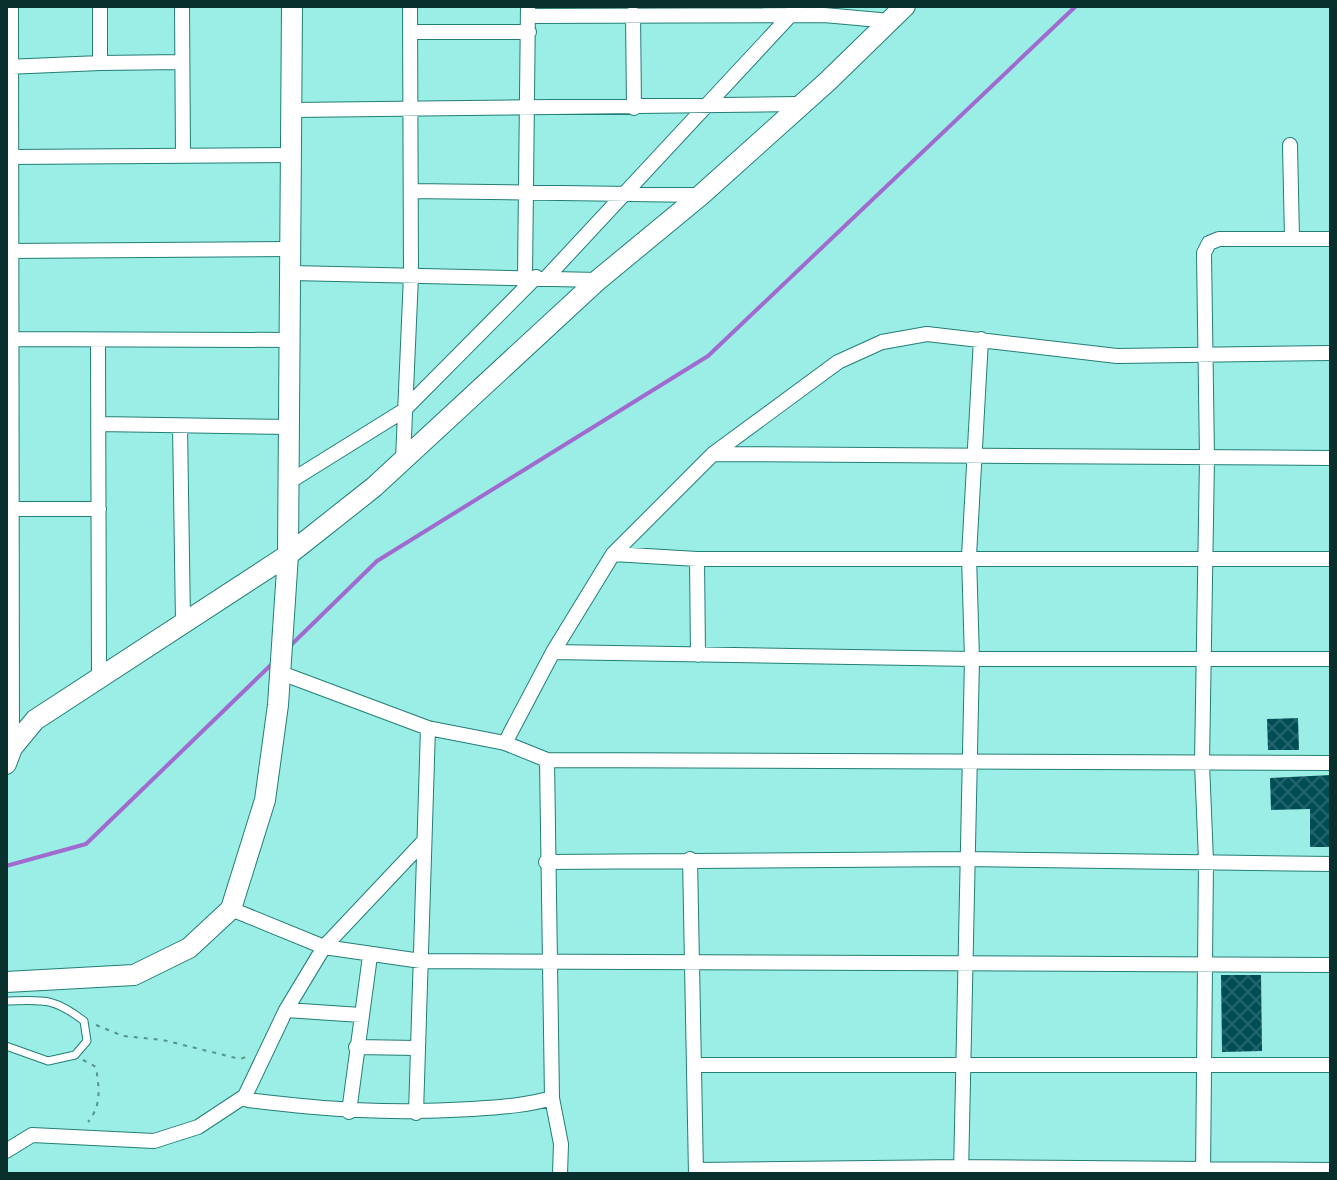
<svg xmlns="http://www.w3.org/2000/svg" width="1337" height="1180" viewBox="0 0 1337 1180" font-family="'Source Sans 3',sans-serif">
	<defs>
		<pattern id="building-cross-hatch" width="8" height="8" patternUnits="userSpaceOnUse" patternTransform="scale(2)"><rect width="8" height="8" fill="#014e57"/><path d="M0 0l8 8M0 8l8-8" fill="none" stroke="#25656c"/></pattern>
	</defs>
	<rect width="100%" height="100%" fill="#9aeee5"/>
	<g fill="none" stroke-linecap="round" stroke-linejoin="round">
		<path stroke="#a06ace" stroke-width="4" d="M290,646L377,561L708,356L1076,6
			M6,866L86,844L275,661"/>
	</g>
	<path fill="url(#building-cross-hatch)" d="M1298,718L1299,750H1268L1267,719Z
		M1331,775V847H1310V809L1271,810L1270,778Z
		M1221,975H1261L1262,1051L1222,1052Z"/>
	<g fill="none" stroke-linecap="round" stroke-linejoin="round">
		<g stroke="#237e77" stroke-width="9">
			<path id="lane" d="M6,1001C43,1000 53,997 84,1021L87,1041L75,1055L48,1061L6,1046"/>
		</g>
		<g stroke="#237e77" stroke-width="16">
			<path id="street" d="M11,6L12,748
				M182,6L183,156
				M633,14L634,108
				M528,16L824,15L891,21
				M410,32H529
				M100,63L182,62
				M6,67L100,63V6
				M292,110L800,104
				M1290,145L1292,238
				M10,157L292,155
				M411,191L701,195
				M6,251L292,249
				M292,273L598,280
				M525,277L528,6
				M547,277L799,6
				M6,339L291,340
				M98,341L99,678
				M98,424L291,427
				M180,426L183,622
				M714,454L1331,458
				M403,459L411,276L410,6
				M289,482L403,411L536,277
				M12,509H99
				M613,554L697,559H1331
				M697,559L698,655
				M553,652L972,659H1331
				M281,673L428,728L505,743L547,760L1331,763
				M505,743L553,652L613,554L713,454L838,362L882,342L927,334L1117,356L1331,353
				M690,859L696,1174
				M546,862L968,859L1331,864
				M231,909L324,947L421,961L1331,965
				M286,1010L361,1015
				M356,1047L417,1048
				M697,1065H1331
				M245,1096L248,1100C328,1110 391,1114 472,1109C499,1107 525,1106 552,1098L547,760
				M552,1098L561,1144L560,1174
				M349,1112L370,956
				M416,1113L428,728
				M6,1151L32,1135L154,1141L198,1127L245,1096L286,1010L324,947L424,841
				M696,1170L961,1167L1331,1170
				M961,1174L972,659L969,556L981,339
				M1203,1174L1206,861L1202,763L1207,458L1204,253L1209,243L1219,239H1331"/>
		</g>
		<g stroke="#237e77" stroke-width="22">
			<path id="secondary" d="M6,764L12,748L35,720L288,555L374,487L598,280L701,195L828,81L905,6
				M6,982L134,975L189,948L231,909L265,800L278,705L288,555L292,6"/>
		</g>
		<path stroke="#55938d" stroke-width="2" stroke-dasharray="4 6" stroke-linecap="butt" d="M96,1025L123,1036L163,1040L240,1059L249,1056
			M83,1060L96,1067C99,1088 102,1105 88,1122"/>
		<use href="#lane" stroke="#fff" stroke-width="7"/>
		<use href="#street" stroke="#fff" stroke-width="14"/>
		<use href="#secondary" stroke="#fff" stroke-width="20"/>
	</g>
	<rect width="1337" height="1180" fill="none" stroke="#092f2c" stroke-width="16"/>
</svg>
